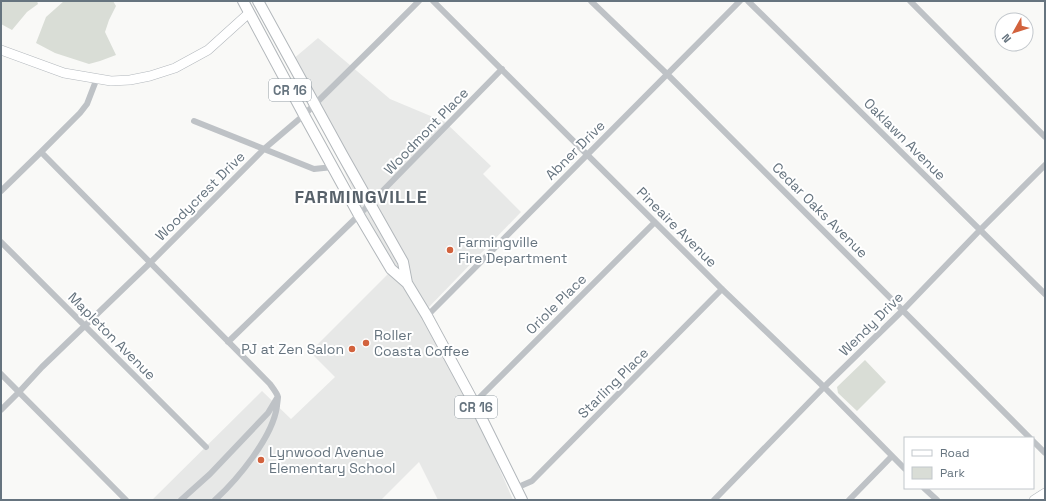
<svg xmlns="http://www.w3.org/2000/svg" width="1046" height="501" viewBox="0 0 1046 501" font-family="'Space Grotesk',sans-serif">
	<rect width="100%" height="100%" fill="#f9f9f7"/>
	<path fill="#e7e8e7" d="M318,38L390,99L445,122L491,166L483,174L521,212L429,307L513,500H438L419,462L381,500H152L262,391L291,419L335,377L310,352L391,271L292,60Z"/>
	<path fill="#d9ddd6" d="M1,1H37L38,4L27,12L12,30L1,24Z
		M64,1H113L116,6L109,20L105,32L116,55L100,61L89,64L55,53L36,43L46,17Z
		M865,360L886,382L857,411L838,393L837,387Z"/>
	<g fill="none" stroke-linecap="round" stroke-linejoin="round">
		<g stroke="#b3b8bd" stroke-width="10">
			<path id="secondary" d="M1,50L64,73L111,81L130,80L150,76L175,68L208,50L249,13
				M1034,500L1045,493"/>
		</g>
		<g stroke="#b2b7bb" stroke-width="12">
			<path id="primary" d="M243,1L304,115L359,215L391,269L407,283
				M258,1L343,156L403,262L407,283L427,316L474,403L522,500"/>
		</g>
		<path stroke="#bec2c6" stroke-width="6" d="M433,1L722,289L824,387L905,469
			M591,1L668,75L1030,438
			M748,1L1045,294
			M910,1L1045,137
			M194,121L314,169L333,167
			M41,152L270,384C272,387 277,393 278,397C278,399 277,404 277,406C273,437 237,480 215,500
			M1,191L41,152L80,113L87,104L97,78
			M1,242L206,447
			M427,316L740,1
			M228,342L359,215L502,69
			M1,374L126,500
			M474,403L655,222
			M1,410L19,392L42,367L150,263L264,149L304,115L380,40L419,1
			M1033,441L1045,453
			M516,488L532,481L722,289
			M924,488L937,500
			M181,500L210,474L268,413L277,398
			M714,500L824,387L903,310L980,230L1045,165
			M849,500L892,456"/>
		<use href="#secondary" stroke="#fff" stroke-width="9"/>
		<use href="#primary" stroke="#fff" stroke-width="10"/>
	</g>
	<g fill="#d2623d" stroke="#fff" stroke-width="1.5">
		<circle cx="450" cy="250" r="4"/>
		<circle cx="366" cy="343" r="4"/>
		<circle cx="352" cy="349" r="4"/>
		<circle cx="261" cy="460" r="4"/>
	</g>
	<g text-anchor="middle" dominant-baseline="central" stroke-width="4" stroke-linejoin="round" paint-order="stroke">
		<g fill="#fff" stroke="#949ea5" stroke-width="1">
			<rect x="269" y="79" width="42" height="22" rx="3"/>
			<rect x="455" y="396" width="42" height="22" rx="3"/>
		</g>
		<g font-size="13" font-weight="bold" fill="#66747f">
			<text x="290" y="90">CR 16</text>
			<text x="476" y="407">CR 16</text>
		</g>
		<g font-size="14" fill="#66747f" stroke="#fff">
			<text transform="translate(426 131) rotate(-46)">Woodmont Place</text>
			<text transform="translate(905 139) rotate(45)">Oaklawn Avenue</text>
			<text transform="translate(575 150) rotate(-45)">Abner Drive</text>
			<text transform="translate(200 196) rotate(-45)">Woodycrest Drive</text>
			<text transform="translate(820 210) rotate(45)">Cedar Oaks Avenue</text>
			<text transform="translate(677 227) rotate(45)">Pineaire Avenue</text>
			<text transform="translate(556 304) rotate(-45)">Oriole Place</text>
			<text transform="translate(871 324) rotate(-45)">Wendy Drive</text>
			<text transform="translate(112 336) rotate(45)">Mapleton Avenue</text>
			<text transform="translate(613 383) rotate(-45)">Starling Place</text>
		</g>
		<g font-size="14" fill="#66747f" stroke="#fff" text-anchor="start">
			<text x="458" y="242">Farmingville<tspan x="458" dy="16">Fire Department</tspan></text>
			<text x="374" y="335">Roller<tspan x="374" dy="16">Coasta Coffee</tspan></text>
			<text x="344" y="349" text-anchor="end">PJ at Zen Salon</text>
			<text x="269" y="452">Lynwood Avenue<tspan x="269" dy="16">Elementary School</tspan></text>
		</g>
		<g font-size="18" font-weight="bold" letter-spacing="1" fill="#58626b" stroke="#fff">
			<text x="361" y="196">FARMINGVILLE</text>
		</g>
	</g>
	<rect width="1046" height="501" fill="none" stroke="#66747f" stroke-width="4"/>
	<rect x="904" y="437" width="130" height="52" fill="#ffffff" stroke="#c2c7cc"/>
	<rect x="912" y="450" width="20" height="6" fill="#ffffff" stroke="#c2c7cc"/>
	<text x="940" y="457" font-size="12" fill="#66747f">Road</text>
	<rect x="912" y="467" width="20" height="12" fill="#d9ddd6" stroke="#c2c7cc"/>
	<text x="940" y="477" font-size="12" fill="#66747f">Park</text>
	<g transform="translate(1014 32) rotate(231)"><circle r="19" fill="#ffffff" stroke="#c2c7cc"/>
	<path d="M0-3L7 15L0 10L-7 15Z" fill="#d2623d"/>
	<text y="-6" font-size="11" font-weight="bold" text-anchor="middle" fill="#66747f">N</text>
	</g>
</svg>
